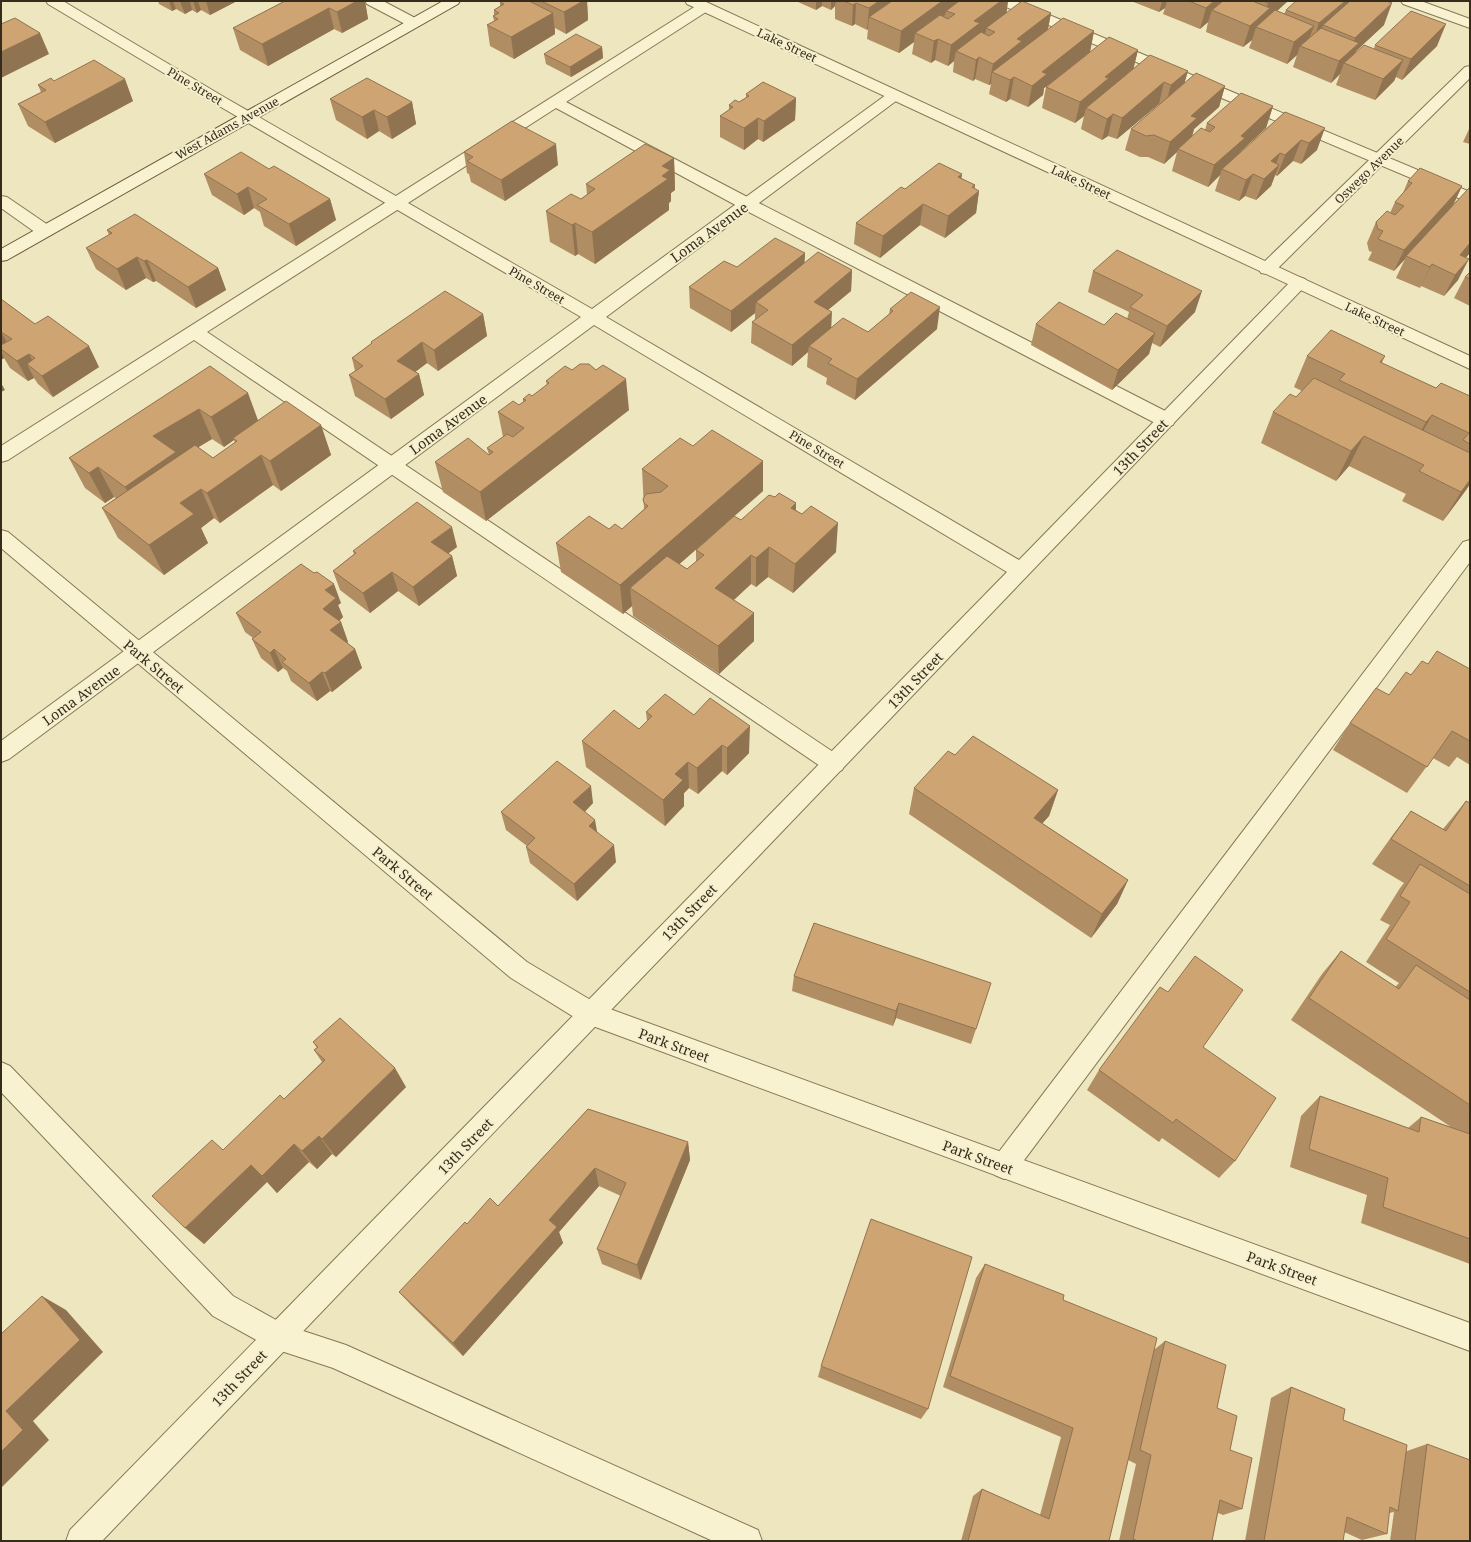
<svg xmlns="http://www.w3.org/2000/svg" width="1471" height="1542" viewBox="0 0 1471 1542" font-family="'Noto Serif',serif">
	<rect width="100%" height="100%" fill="#eee6be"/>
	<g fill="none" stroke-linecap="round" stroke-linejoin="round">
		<g stroke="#877657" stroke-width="2">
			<path id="service" d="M365,1H383L419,20L421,23L419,26H409L367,4Z
				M997,1H1016L1470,192V203L999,4Z
				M704,3L709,4L711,7L709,10L566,102L753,200L1173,415L1175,420L1173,425L1166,426L1159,425L741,208L556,108L207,332L842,758L845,764L842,770L834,773L826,770L194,340L8,460L1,462V446L699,4Z
				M1,196L7,197L51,227L53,231L51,235L45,236L39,235L1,208Z
				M1470,540V562L1013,1175L1004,1179L995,1175L991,1166L995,1157L1463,542Z
				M1,1062L10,1066L233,1296L285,1325L346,1345L758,1530L762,1541H713L333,1368L269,1347L213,1316L1,1092Z"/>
		</g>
		<g stroke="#877657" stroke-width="2">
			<path id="minor" d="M46,1H63L224,97L592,309L890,92H900L903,95L900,98L606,317L1019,560L1293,279L1299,277L1305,279L1308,283L102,1541H66L70,1530L1007,572L594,325L9,759L1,762V741L581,317L214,103L48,4Z
				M1401,1H1421L1470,19V28L1403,4Z
				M1470,66V78L1273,273L1267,274L1261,273L1259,269L1261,265L1465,67Z"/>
		</g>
		<g stroke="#877657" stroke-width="2">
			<path id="tertiary" d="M685,1H704L1470,356V369L687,4Z
				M1,530L8,532L527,962L599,1005L1470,1323V1351L582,1022L511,978L1,548Z"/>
		</g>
		<g stroke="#69573a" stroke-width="2">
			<path id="secondary" d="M443,1H460L458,4L7,260L1,261V249Z"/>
		</g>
		<use href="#service" fill="#f9f2d1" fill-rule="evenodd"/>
		<use href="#minor" fill="#f9f2d1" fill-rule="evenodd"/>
		<use href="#tertiary" fill="#f9f2d1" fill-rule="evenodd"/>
		<use href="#secondary" fill="#f9f2d1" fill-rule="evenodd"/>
	</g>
	<path fill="#b18d63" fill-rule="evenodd" d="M158,1H237L210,15L201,10L197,13L192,10L185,14L176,9L172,11L159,4Z
		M285,1H365L368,19L342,33L334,29L268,66L240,50L233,28Z
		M502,1H587L588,20L566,34L555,28V34L514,59L490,46L487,25L494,21L493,16H494V10L500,6V2Z
		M798,1H1008L1006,13H1051L1048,29L1094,31L1090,52L1138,50L1133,68L1188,71L1184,83L1225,86L1219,107L1194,129L1192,137L1205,130L1207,123L1273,106L1266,128L1241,151L1240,153L1285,112L1317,150L1301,164L1293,161L1277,176L1275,175L1271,186L1256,200L1245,196L1239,201L1215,191L1220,175L1208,187L1172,171L1177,152L1164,164L1148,157H1140L1125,150L1131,129L1160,104H1159L1117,139L1108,136L1102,140L1081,129L1084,116L1075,123L1042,108L1046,87L1044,88L1043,95L1028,107L1010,99L1006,102L989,94L991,84L989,85L975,79L973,81L953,72L954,61L948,66L935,60L931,63L912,54L914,42L899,53L867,39L868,29L867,30L855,24L852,26L835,19V6L831,10L822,6L816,10L798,2Z
		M1131,1H1288L1277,11L1284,14L1286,10L1384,25L1356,51L1355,53L1374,49L1375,45L1437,46L1402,80L1396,77L1394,81L1375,100L1336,85L1340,74L1331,83L1293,67L1297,55L1287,64L1249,48L1252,40L1243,47L1206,32L1208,22L1200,29L1163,14L1165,8L1159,12Z
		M602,47L603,58L571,77L546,64L544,54Z
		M54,81L133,101L55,143L28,126L18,104L41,92L38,85Z
		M746,94L796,98L795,120L763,142L758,139L744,150L720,137V116L729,110V105L739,102L746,98Z
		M330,99L412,102L416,124L392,139L379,131L367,139L336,120Z
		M1470,127V144L1463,142Z
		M464,152L558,165L505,201L471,182L469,174L467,173Z
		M674,158L675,190L671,193V201L669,203V210L595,264L578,254L575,256L550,242L546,211L581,199L587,194L586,184Z
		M269,169L330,199L336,220L296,246L264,226L260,212L254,208L244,215L212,195L204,174Z
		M962,174L961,178L975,185L974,189L979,191L976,213L945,238L920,225L880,258L854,244L856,223L905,189Z
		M1408,181L1462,186L1453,206L1470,189V253L1465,258L1458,280L1444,296L1421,286L1420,288L1396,278L1405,259L1394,271L1368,260L1372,252L1369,251L1367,243L1376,222L1390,213L1395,202L1403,193Z
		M107,230L218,268L226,290L196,308L156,281L153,282L146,278L126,290L96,269L86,248L109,235Z
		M805,253L804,263L852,270L851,291L828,310L831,328L868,332L889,314L890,309L937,329L855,400L826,384L827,378L807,367L808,352L792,366L751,343L752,322L755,320V313L731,332L690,308L689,287L737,267Z
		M1093,271L1195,312L1160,347L1152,343L1149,354L1112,390L1031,345L1036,324L1104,325L1127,319L1129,312L1088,292Z
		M1470,272V306L1454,298L1465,277Z
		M1,299L35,324L99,367L53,397L38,384L34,378L28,381L10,368L4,358L1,360Z
		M483,314L487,336L438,371L427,363L415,372L419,374L424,395L391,419L355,396L349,375L355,371L352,358L371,344V342Z
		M1307,356L1382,363L1436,388L1470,396V484L1466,490L1443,521L1402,501L1406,494L1349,466L1336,481L1261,443L1273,412L1296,397L1302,391L1294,387Z
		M210,366L258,420L321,425L331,455L281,491L273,485L220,523L214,518L201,528L208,543L164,575L118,538L102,508L116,498L114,497L105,503L85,488L69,458ZM212,439L224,447L234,440L235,443L213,458L198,447Z
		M546,381L629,410L486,521L443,492L435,462L489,455L487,448L503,437L498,412L519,405L523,402V399L532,396L547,385Z
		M693,446L763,461V491L679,564L687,569L696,562V550L775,497L796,503V510L836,552L793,593L768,577L756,587L751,584L734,600L754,613V641L719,674L633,616L632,606L623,614L561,572L556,543L609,529H622L644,509L642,469Z
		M457,547L448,553L452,556L457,576L419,606L398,591L370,613L340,590L333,571L354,554L353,551Z
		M341,603L338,605L343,617L339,621L341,622L348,642L347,643L355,649L362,668L332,692L330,691L317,701L291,681L287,671L283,668L278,672L261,658L252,639L253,638L245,632L236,613Z
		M1428,664L1470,669V765L1457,757L1449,767L1433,758L1407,793L1333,750L1350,723L1389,695L1411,675Z
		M646,712L749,753L727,775L722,771L698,794L689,788L684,793V806L665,826L586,767L582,741L639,729L647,721Z
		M955,755L1058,790L1049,816L1042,823L1128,880L1117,904L1091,938L909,814L914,788Z
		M1466,801L1470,803V1264L1361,1223L1367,1195L1290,1167L1301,1116L1320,1096L1408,1128L1421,1117L1451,1127L1291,1020L1322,974L1341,951L1395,987L1399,983L1366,962L1390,925L1380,920L1400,888L1404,883L1372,864L1392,836L1411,811L1443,829Z
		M593,803L585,812L616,862L577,901L530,863L526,847L527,846L506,830L501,812Z
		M814,923L976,1029L971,1044L896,1018L893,1026L792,991L794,976Z
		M313,1042L406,1087L336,1157L332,1154L317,1169L309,1162L277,1193L267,1182L204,1244L223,1150L284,1099L322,1062L314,1050L317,1048Z
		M1203,1047L1235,1161L1219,1178L1162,1138L1159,1142L1087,1090L1099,1070Z
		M588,1109L688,1142L690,1160L641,1280L602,1264L597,1249L621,1196L599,1186L559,1232L563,1243L463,1356L411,1305L399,1292L467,1224L498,1206Z
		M985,1264L1063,1300L1155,1349L1165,1341L1217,1408L1230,1450L1242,1509L1223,1515L1218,1513L1212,1541H1119L1136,1464L1128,1460L1109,1541H961L973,1496L982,1489L1040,1515L1061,1437L943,1387L976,1278Z
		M821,1366L928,1409L921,1419L818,1377Z
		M1291,1387L1343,1420L1407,1451L1427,1444L1470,1541H1390L1394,1512L1389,1513L1387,1534L1362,1540L1344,1532L1343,1541H1245L1271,1398Z"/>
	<path fill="#907350" d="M169,1H173L176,9L172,11Z
		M180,1H190L192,10L185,14Z
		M193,1H198L201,10L197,13Z
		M206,1H237L210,15Z
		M357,1H365L368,19L342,33L337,12Z
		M583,1H587L588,20L566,34L564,12Z
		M816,1H822V6L816,10Z
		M831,1H836L835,6L831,10Z
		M879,1H908L869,17L868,29L867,30L869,8Z
		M938,1H964L946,11L945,15L939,19L915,33L914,42L899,53L901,31Z
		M1001,1H1008L1006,17L986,28V32L978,37L956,51L954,61L948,66L951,45L974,21Z
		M1163,1H1167L1165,8L1159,12L1162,2Z
		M1214,1H1224L1212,10L1208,22L1200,29L1206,8Z
		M1270,1H1288L1267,20L1256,27L1252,40L1243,47L1250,26L1265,13L1268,3Z
		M1345,1H1352L1323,25L1319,38L1312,45L1319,23Z
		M856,3L855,24L852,26L853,5Z
		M1392,3L1384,25L1356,51L1351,65L1344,63L1340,74L1331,83L1339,61L1350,51L1355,38Z
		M329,8L334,29L268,66L262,44Z
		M553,13L555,34L514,59L511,37Z
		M1051,13L1047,34L992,72L991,84L989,85L993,64L1017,39Z
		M1446,24L1437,46L1402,80L1411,59Z
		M1314,26L1306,47L1300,46L1297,55L1287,64L1294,42Z
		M1094,31L1090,52L1044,88L1043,95L1028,107L1032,86L1042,72Z
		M40,33L49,54L1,78V52Z
		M938,39L935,60L931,63L934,41Z
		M602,47L603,58L571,77L570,67Z
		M1138,50L1133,71L1086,108L1084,116L1075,123L1080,102L1105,77Z
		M979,57L975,79L973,81L976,60Z
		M1403,60L1394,81L1375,100L1383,79Z
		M1188,71L1182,92L1165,107L1171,85Z
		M1014,77L1010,99L1006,102L1010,80Z
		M125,79L133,101L55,143L45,122Z
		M1164,82L1159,104L1117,139L1122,118Z
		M1225,86L1219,107L1194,129L1191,140L1178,149L1177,152L1164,164L1170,142L1191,116Z
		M796,98L795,120L763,142L764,121Z
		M412,102L416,124L392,139L387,117Z
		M1273,106L1266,128L1241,151L1238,159L1222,169L1220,175L1208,187L1214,165L1241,136Z
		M374,110L379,131L367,139L362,117Z
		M1113,114L1108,136L1102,140L1107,119Z
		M758,118V139L744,150V128Z
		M1325,128L1317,150L1301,164L1309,143Z
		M1301,140L1293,161L1277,176L1285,155Z
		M556,144L558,165L505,201L501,180Z
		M1280,153L1274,169L1279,165L1271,186L1256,200L1271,161Z
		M674,158L675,190L671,193V201L669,203V210L595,264L592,232L662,166Z
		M962,174L959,195L958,177Z
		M1253,174L1245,196L1239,201L1246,180Z
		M975,185L973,196L979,191L976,213L945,238L948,216L972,187Z
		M1462,186L1452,207L1406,256L1405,259L1394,271L1404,250Z
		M248,187L254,208L244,215L237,194Z
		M330,199L336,220L296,246L289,224Z
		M923,204L920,225L880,258L883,236Z
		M575,223L578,254L575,256L572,225Z
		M1470,243V253L1452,273L1460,255Z
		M805,253L804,274L756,302L755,313L731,332V311Z
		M137,257L146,278L126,290L117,269Z
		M1469,259L1458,280L1444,296L1455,275Z
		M147,260L156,281L153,282L144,261Z
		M1432,264L1420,288L1430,267Z
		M218,268L226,290L196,308L188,287Z
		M852,270L851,291L812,323L814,302Z
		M1202,291L1195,312L1160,347L1167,326Z
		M940,307L937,329L855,400L857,379Z
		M832,312L831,333L809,346L808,352L792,366V345Z
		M483,314L487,336L438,371L434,350Z
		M1,332L13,353L1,349Z
		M1155,333L1149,354L1112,390L1118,370Z
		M422,342L427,363L402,382L397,361Z
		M89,346L99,367L53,397L42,376Z
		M1,351L4,358L1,360Z
		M29,354L39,373L27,364L34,378L28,381L17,361Z
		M1385,356L1370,386L1380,362Z
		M419,374L424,395L391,419L385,399Z
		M626,379L629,410L486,521L480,492Z
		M1,383L5,390L1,392Z
		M248,393L259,423L233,438L234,440L224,447L211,417Z
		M199,409L212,439L179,459L140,517L125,487L153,436Z
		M1432,415L1415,446L1409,452L1426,422Z
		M321,425L331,455L281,491L270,461Z
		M1364,436L1349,466L1336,481L1351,451Z
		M261,455L273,485L220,523L207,493Z
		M763,461V491L643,596L630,588L632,606L623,614L620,585Z
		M98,467L114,497L105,503L89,473Z
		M1470,480V484L1466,490L1443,521L1461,492Z
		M201,489L214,518L201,528L208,543L164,575L149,545L180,503Z
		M796,503L794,533L791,508Z
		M838,523L836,552L793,593L795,564Z
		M452,527L457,547L437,562L431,542Z
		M769,547L768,577L756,587V558Z
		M751,555V584L716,616L715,588Z
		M452,556L457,576L419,606L413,587Z
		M392,572L398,591L370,613L363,593Z
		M334,584L341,603L338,605L343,617L331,629L323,609L325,590Z
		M754,613V641L719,674L718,646Z
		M341,622L348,642L338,650L330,630Z
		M274,649L283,668L278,672L270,653Z
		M355,649L362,668L332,692L325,673Z
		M322,672L330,691L317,701L309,683Z
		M750,726L749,753L727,775V748Z
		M722,745V771L698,794L697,768Z
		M688,762L689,788L684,793V806L665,826L663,800L675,774Z
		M591,786L593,803L576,820L573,802Z
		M1058,790L1049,816L1025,843L1034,818Z
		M595,820L598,837L589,826Z
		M614,845L616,862L577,901L574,884Z
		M1128,880L1117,904L1091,938L1102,914Z
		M899,1003L896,1018L893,1026L896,1011Z
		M395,1068L406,1087L336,1157L322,1139Z
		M319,1136L332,1154L317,1169L302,1151Z
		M688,1142L690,1160L641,1280L637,1265Z
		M294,1144L309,1162L277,1193L262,1176Z
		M251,1165L267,1182L204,1244L185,1228Z
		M595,1168L599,1186L559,1232L563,1243L463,1356L453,1343L549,1220Z
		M42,1296L66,1310L103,1352L33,1421L49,1440L1,1488V1452L6,1411Z"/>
	<path fill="#cea473" stroke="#907350" d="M285,1H357L337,12L329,8L262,44L233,28Z
		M502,1H529L553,13L511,37L487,25L498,19L493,16L499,13L494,10L504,4L500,2Z
		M541,1H583L564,12Z
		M844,1H879L869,8L856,3L853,5Z
		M892,1H938L941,2L901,31L869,17Z
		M959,1H1001L974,21L980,23L951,45L938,39L934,41L915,33L940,15L948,19L955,14L946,11Z
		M1022,1L1051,13L1017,39L1022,41L993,64L979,57L976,60L956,51L981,32L989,36L995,32L986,28Z
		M1189,1H1214L1206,8Z
		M1223,1H1252L1270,8L1250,26L1212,10Z
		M1263,1H1270L1268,3Z
		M1296,1H1345L1319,23L1286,10Z
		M1350,1H1386L1392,3L1355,38L1323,25Z
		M1275,10L1314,26L1294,42L1256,27Z
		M1411,11L1446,24L1411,59L1375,45Z
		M15,18L40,33L1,52V24Z
		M1063,18L1094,31L1042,72L1047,74L1032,86L1014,77L1010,80L992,72Z
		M1321,28L1359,43L1339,61L1300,46Z
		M576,34L602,47L570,67L544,54Z
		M1109,37L1138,50L1105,77L1109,78L1080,102L1046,87Z
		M1364,45L1403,60L1383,79L1344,63Z
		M1150,55L1188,71L1171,85L1164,82L1122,118L1113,114L1107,119L1086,108Z
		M94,60L125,79L45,122L18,104L46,90L38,85L51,78L54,81Z
		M1196,73L1225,86L1191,116L1197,118L1170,142L1154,135L1146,136L1131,129Z
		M367,78L412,102L387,117L374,110L362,117L330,99Z
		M763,82L796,98L764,121L758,118L744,128L720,116L733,107L729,105L735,100L739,102L749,96L746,94Z
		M1241,93L1273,106L1241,136L1245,138L1214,165L1178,149L1201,128L1210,132L1215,127L1207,123Z
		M1285,112L1325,128L1309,143L1301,140L1285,155L1280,153L1271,161L1279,165L1264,179L1253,174L1246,180L1222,169Z
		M512,121L556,144L501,180L467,161L473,157L464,152Z
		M645,144L674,158L662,166L670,170L662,176L668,179L592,232L575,223L572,225L546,211L571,194L581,199L595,189L586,184Z
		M241,152L269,169L274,166L330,199L289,224L257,205L267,199L248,187L237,194L204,174Z
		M939,163L962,174L958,177L975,185L972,187L979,191L948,216L923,204L883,236L856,223L901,187L905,189Z
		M1420,168L1462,186L1404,250L1378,239L1383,231L1378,229L1376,222L1387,211L1395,215L1404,206L1395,202L1412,183L1408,181Z
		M1469,188L1470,189V243L1460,255L1469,259L1455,275L1432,264L1430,267L1406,256Z
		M135,214L218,268L188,287L147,260L144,261L137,257L117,269L86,248L112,233L107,230Z
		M775,238L805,253L731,311L689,287L724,261L737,267Z
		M1117,250L1202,291L1167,326L1130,307L1143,295L1093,271Z
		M818,252L852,270L814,302L832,312L792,345L752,322L768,310L756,302Z
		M1470,272V279L1465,277Z
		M445,291L483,314L434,350L422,342L397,361L419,374L385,399L349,375L363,366L352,358L372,343L371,342Z
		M911,292L940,307L857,379L828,363L832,359L809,346L843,318L868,332L893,311L890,309Z
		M1,299L35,324L48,316L89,346L42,376L27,364L35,358L29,354L17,361L1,349V345L12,339L1,332Z
		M1059,302L1104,325L1116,313L1155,333L1118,370L1036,324Z
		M1331,330L1385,356L1380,362L1436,388L1441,383L1470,396V444L1463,440L1469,433L1432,415L1426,422L1339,380L1345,374L1307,356Z
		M580,364H589L596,370L603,365L626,379L480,492L435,462L468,438L489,455L493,452L487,448L507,434L513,437L524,428L498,412L513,401L519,405L526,400L523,399L529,394L532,396L549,383L546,381L565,366L572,370Z
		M210,366L248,393L211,417L199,409L153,436L176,452L125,487L98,467L89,473L69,458Z
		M1314,378L1470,453V480L1461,492L1419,471L1424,465L1364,436L1351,451L1273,412L1290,394L1296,397Z
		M286,401L321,425L270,461L261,455L207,493L201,489L180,503L194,514L149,545L102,508L195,445L213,458L237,441L233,438Z
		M712,430L763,461L620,585L556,543L589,516L609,529L615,524L622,529L648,506L644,503L643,499L646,494L661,492L668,486L642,469L680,438L693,446Z
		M779,493L796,503L791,508L802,514L811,506L838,523L795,564L769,547L756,558L751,555L715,588L754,613L718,646L630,588L667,556L687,569L704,555L696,550L734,516L741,520L769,495L775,497Z
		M417,502L452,527L431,542L452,556L413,587L392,572L363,593L333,571L356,553L353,551Z
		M301,564L314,573L317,572L334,584L325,590L336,598L323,609L341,622L330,630L355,649L325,673L322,672L309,683L282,662L286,659L274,649L270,653L252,639L261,632L236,613Z
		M1437,651L1470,669V741L1452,731L1427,767L1350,723L1376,688L1389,695L1406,672L1411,675L1422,661L1428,664Z
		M665,694L694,715L710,698L750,726L727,748L722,745L697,768L688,762L675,774L683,780L663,800L582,741L614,710L639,729L652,716L646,712Z
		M973,736L1058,790L1034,818L1128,880L1102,914L914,788L948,751L955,755Z
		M557,761L591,786L573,802L595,820L589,826L614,845L574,884L526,847L535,838L501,812Z
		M1466,801L1470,803V886L1391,839L1411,811L1446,831Z
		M1420,864L1470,894V992L1386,939L1410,902L1400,896Z
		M814,923L991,983L976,1029L899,1003L896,1011L794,976Z
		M1341,951L1399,989L1416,965L1470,1000V1105L1309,998Z
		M1195,956L1243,990L1203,1047L1276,1098L1235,1161L1176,1119L1173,1123L1099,1070L1160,987L1168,992Z
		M340,1018L395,1068L322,1139L319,1136L302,1151L294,1144L262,1176L251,1165L185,1228L152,1196L212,1140L223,1150L280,1095L284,1099L325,1060L314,1050L318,1047L313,1042Z
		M1320,1096L1419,1132L1421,1117L1470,1134V1239L1383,1207L1388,1178L1309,1149Z
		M588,1109L688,1142L637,1265L597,1249L626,1183L595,1168L549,1220L557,1227L453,1343L399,1292L465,1222L467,1224L490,1198L498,1206Z
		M871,1219L972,1257L928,1409L821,1366Z
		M985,1264L1064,1295L1063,1300L1157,1338L1109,1541H968L982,1489L1049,1519L1073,1428L950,1376Z
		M42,1296L80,1340L6,1411L23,1430L1,1452V1334Z
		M1165,1341L1226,1365L1217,1408L1237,1416L1230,1450L1252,1458L1242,1509L1220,1500L1212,1541H1138L1133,1539L1151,1455L1140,1450Z
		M1291,1387L1345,1409L1343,1420L1407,1445L1398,1511L1390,1507L1387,1534L1347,1517L1343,1541H1264Z
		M1427,1444L1470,1460V1541H1415Z"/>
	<g text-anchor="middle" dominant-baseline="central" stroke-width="4" stroke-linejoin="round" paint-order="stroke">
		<g font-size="12" fill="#362c1c" stroke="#f6efce">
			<text transform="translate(787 45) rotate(25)">Lake Street</text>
			<text transform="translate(195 86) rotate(31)">Pine Street</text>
			<text transform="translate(227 128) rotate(-29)">West Adams Avenue</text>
			<text transform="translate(1369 170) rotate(-44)">Oswego Avenue</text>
			<text transform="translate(1081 182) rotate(25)">Lake Street</text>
			<text transform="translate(537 285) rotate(30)">Pine Street</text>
			<text transform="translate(1375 319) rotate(25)">Lake Street</text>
			<text transform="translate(817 449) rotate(31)">Pine Street</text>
		</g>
		<g font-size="14" fill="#362c1c" stroke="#f6efce">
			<text transform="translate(709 232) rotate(-36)">Loma Avenue</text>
			<text transform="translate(448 424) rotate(-36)">Loma Avenue</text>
			<text transform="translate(1140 447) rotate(-46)">13th Street</text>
			<text transform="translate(154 666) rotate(40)">Park Street</text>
			<text transform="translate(915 680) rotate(-46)">13th Street</text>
			<text transform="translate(81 695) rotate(-36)">Loma Avenue</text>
			<text transform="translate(403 873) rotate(40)">Park Street</text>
			<text transform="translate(689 912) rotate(-46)">13th Street</text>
			<text transform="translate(674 1045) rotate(20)">Park Street</text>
			<text transform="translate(465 1146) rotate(-46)">13th Street</text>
			<text transform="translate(978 1157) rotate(20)">Park Street</text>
			<text transform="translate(1282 1268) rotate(20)">Park Street</text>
			<text transform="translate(239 1378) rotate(-46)">13th Street</text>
		</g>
	</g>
	<rect width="1471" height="1542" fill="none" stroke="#362c1c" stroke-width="4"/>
</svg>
